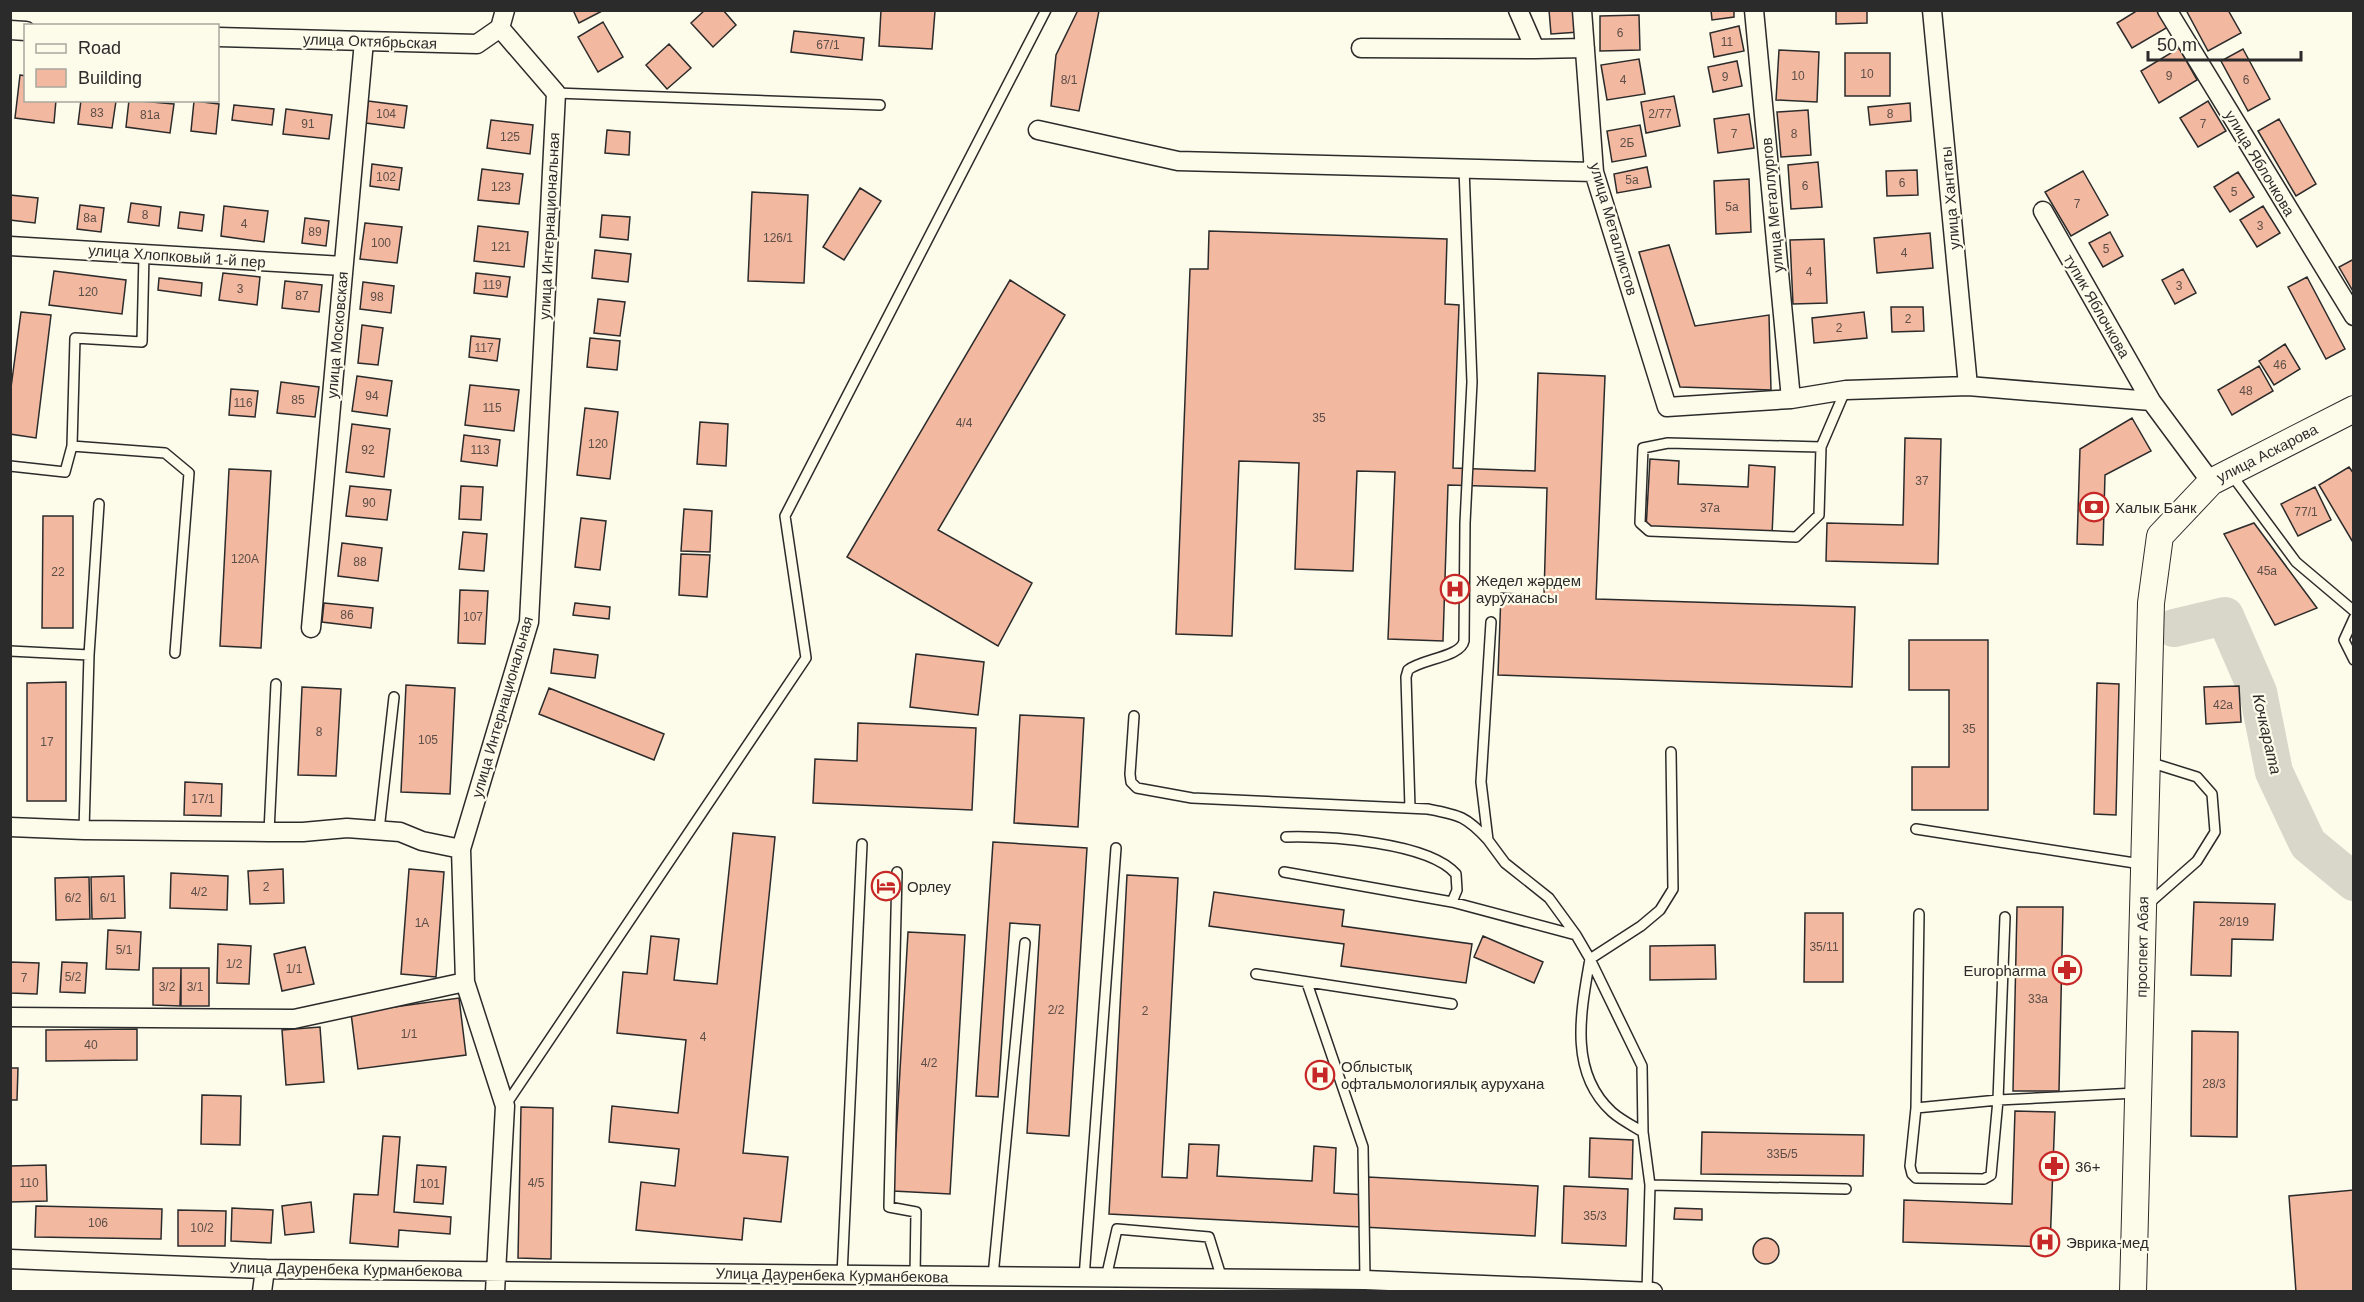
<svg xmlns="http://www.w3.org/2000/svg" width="2364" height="1302" viewBox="0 0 2364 1302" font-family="Arial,sans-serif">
	<rect width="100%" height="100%" fill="#fdfbea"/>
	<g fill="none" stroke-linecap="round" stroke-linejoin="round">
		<path stroke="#d8d7c9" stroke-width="38" d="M2174,628L2225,616L2258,692L2274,772L2308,844L2354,882"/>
	</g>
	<path fill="#f2b8a0" stroke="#2b2b2b" stroke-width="1.5" d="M573,10H604L579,23Z
		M705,10H723L736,25L713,47L691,23Z
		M881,10L935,11L932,49L879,46Z
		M1078,10L1099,11L1079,111L1051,106L1056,55Z
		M1549,10H1577L1579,32L1551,34Z
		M1711,10H1734V17L1712,20Z
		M1836,10H1867V23L1836,24Z
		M2138,10H2159L2168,27L2132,48L2117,23Z
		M2186,10H2228L2241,33L2208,51Z
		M1639,15L1640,50L1600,51V16Z
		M603,22L623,57L598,72L578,37Z
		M1739,26L1744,51L1714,57L1710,33Z
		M794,31L864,38L862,60L791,52Z
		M669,44L691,68L667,89L646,65Z
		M2179,48L2197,80L2159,103L2141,71Z
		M2243,49L2270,99L2248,111L2221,61Z
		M1779,50L1819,52L1817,102L1776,100Z
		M1845,53H1890V96H1845Z
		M1639,59L1645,94L1607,100L1601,65Z
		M1737,61L1742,86L1713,92L1708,67Z
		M20,75L26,76V100H56L54,123L15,118Z
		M1674,96L1680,126L1646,133L1641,102Z
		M81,100L116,101L112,128L78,124Z
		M129,100L174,104L170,133L126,127Z
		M194,101L219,104L216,134L191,131Z
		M368,101L407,106L404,128L366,123Z
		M2208,101L2226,131L2198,147L2180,118Z
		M1910,103L1911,121L1870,125L1868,107Z
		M234,105L274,109L272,125L232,120Z
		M286,109L332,115L329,139L283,134Z
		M1808,110L1811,155L1781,157L1777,112Z
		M1749,114L1754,148L1718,153L1714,119Z
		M2279,119L2316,184L2296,196L2258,131Z
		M491,120L533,125L530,154L487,148Z
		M1640,125L1646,156L1612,162L1607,131Z
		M607,130L630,132L629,155L605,153Z
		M1818,162L1822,207L1791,209L1788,165Z
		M372,164L402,168L399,190L370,186Z
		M1647,167L1651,187L1617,193L1614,174Z
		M482,169L523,174L519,204L478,200Z
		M1917,170L1918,195L1887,196L1886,171Z
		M2083,171L2108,215L2071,236L2045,192Z
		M2238,172L2254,197L2230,212L2214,187Z
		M1749,179L1751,232L1716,234L1714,181Z
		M860,188L881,201L844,260L823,247Z
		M752,192L808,195L804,283L748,281Z
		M10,195L38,198L35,223L10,220Z
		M131,203L161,207L159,226L128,222Z
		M80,205L104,208L101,232L77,229Z
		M224,206L268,211L264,242L221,236Z
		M2263,206L2280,233L2257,247L2240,220Z
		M180,212L204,215L202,231L178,228Z
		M602,215L630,217L628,240L600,237Z
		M305,218L329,221L326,246L302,243Z
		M365,223L402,227L397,263L360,259Z
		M478,226L528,232L524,267L474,261Z
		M1209,231L1447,239L1445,304L1459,305L1453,468L1535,471L1538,373L1605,376L1596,599L1855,607L1852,687L1498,675L1501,593L1544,595L1547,488L1448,485L1443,641L1388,639L1395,472L1357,471L1353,571L1295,569L1299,463L1239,461L1232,636L1176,634L1190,269H1208Z
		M2110,232L2123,256L2103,267L2089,243Z
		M1930,233L1933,268L1877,273L1874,238Z
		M1824,239L1827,303L1793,304L1790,240Z
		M1669,245L1695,326L1769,315L1771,390L1680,387L1639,252Z
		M595,250L631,254L628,282L592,278Z
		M2354,259V293L2339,267Z
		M2183,269L2196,293L2175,304L2162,280Z
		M54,271L126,280L122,314L49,305Z
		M223,273L260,277L257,305L219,300Z
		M476,273L510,277L507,297L474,293Z
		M2307,277L2345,349L2326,359L2288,287Z
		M159,278L202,283L201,296L158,290Z
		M1010,280L1065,315L938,530L1032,583L998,646L847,557Z
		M285,281L322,285L319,312L282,308Z
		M363,282L394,286L391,313L360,309Z
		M598,299L625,302L620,336L594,333Z
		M1891,307H1923L1924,331L1892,332Z
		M21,312L51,315L36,438L10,434V395Z
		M1864,312L1867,338L1814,343L1812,318Z
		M362,325L383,328L378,365L358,363Z
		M471,336L500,339L497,361L469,357Z
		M590,338L620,341L617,370L587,367Z
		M2285,344L2300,369L2274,385L2259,361Z
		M2259,366L2273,391L2232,415L2218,390Z
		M357,376L392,381L387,416L352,411Z
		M281,382L319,387L315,417L277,413Z
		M470,385L519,390L514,431L465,425Z
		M231,389L258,391L255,417L229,415Z
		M585,408L618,412L610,479L577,475Z
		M2132,418L2151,451L2105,475L2103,545L2077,544L2080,449Z
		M700,422L728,424L726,466L697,464Z
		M352,424L390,429L384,477L346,472Z
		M464,435L500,440L497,466L461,461Z
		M1905,438L1941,439L1938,564L1826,561L1827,523L1903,525Z
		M1650,459L1679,461L1678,484L1748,487L1749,465L1775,467L1772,535L1646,529Z
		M2349,467L2354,474V544L2319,485Z
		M229,469L271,471L261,648L220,646Z
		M350,486L391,490L387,520L346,516Z
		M461,486L483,487L481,520L459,519Z
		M2315,487L2331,520L2298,536L2281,504Z
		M684,509L712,511L710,552L681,551Z
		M43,516H73V628H42Z
		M581,518L606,521L600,570L575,567Z
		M2254,523L2317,608L2275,625L2224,534Z
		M463,532L487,534L484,571L459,569Z
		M342,543L382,548L378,581L338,576Z
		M681,554L710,555L707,597L679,595Z
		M460,590L488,591L485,644L458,643Z
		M324,603L373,608L371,628L322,622Z
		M575,603L610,607L609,619L573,615Z
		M1909,640H1988V810H1912V767H1949V690H1909Z
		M554,649L598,655L595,678L551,673Z
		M916,654L984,662L978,715L910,707Z
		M66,682V801H27V683Z
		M2097,683L2119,684L2116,815L2094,814Z
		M406,685L455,688L450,794L401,792Z
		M2239,686L2241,722L2206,724L2204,687Z
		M302,687L341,689L336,776L298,775Z
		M549,688L664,734L654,760L539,714Z
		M1020,715L1084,718L1078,827L1014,823Z
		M858,723L976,728L972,810L813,803L815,759L857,761Z
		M185,782L222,784L221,816L184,815Z
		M733,833L775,837L743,1153L788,1157L781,1222L744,1218L742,1240L636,1230L641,1182L675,1186L679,1149L609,1142L612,1106L678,1113L686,1040L617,1033L623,972L647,974L651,936L679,939L674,980L717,984Z
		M993,842L1087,848L1069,1136L1027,1133L1040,925L1010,923L998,1097L976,1096Z
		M283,869L284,903L250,904L248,871Z
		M409,869L444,872L436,977L401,974Z
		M171,873L228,876L227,910L170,908Z
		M1127,875L1178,878L1162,1177L1187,1178L1189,1144L1219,1145L1217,1176L1312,1181L1314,1146L1336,1148L1334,1193L1367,1195L1368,1177L1538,1186L1535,1236L1109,1214Z
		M124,876L125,918L92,919L91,877Z
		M89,877L90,919L56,920L55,878Z
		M1214,892L1344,910L1342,926L1472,944L1466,983L1341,966L1344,944L1209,926Z
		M2194,902L2275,904L2273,940L2232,939L2231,976L2191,975Z
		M2017,907H2063L2059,1091H2013Z
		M1805,913H1843V982H1804Z
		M108,930L141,932L139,970L106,969Z
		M908,932L965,935L950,1194L893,1191Z
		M1483,936L1543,962L1534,983L1474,957Z
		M218,944L251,946L249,984L217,983Z
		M1715,945L1716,979L1650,980V946Z
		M305,947L314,984L282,991L274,954Z
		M10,962L39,963L37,994L10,993Z
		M62,962L87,963L85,993L60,992Z
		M153,968H181L180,1006L153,1005Z
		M181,968H209V1006H181Z
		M459,998L466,1055L358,1069L351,1013Z
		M320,1027L324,1082L286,1085L282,1030Z
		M137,1029V1060L46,1061V1030Z
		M2192,1031L2238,1032L2237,1137L2191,1136Z
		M10,1068H18L17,1100H10Z
		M202,1095L241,1096L240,1145L201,1144Z
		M521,1107L553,1108L551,1259L518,1258Z
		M2015,1111L2055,1112L2050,1247L1903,1242L1904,1200L2012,1204Z
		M1702,1132L1864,1135L1863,1176L1701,1174Z
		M383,1136L400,1137L394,1212L451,1217L450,1234L399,1230L398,1247L350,1243L354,1194L378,1195Z
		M1590,1138L1633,1140L1632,1179L1589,1177Z
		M46,1165L47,1201L10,1202V1166Z
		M417,1165L446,1167L443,1204L414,1202Z
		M1564,1186L1628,1189L1626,1246L1562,1243Z
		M2354,1190V1292H2296L2289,1196Z
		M311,1202L314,1232L285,1235L282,1206Z
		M36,1206L162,1209L161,1239L35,1237Z
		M232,1208L273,1210L271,1243L231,1241Z
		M1675,1208L1702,1209V1220L1674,1219Z
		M178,1210L226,1211L225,1246H178Z
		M1753 1251a13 13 0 1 1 26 0a13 13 0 1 1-26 0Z"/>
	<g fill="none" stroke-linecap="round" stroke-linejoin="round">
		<g stroke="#2b2b2b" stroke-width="12">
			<path id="service" d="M556,93L880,105
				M72,446L165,453L189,473L175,653
				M1821,447L1668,443L1643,448L1640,523L1649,531L1796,537L1819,515L1821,447L1845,391
				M10,466L65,472L72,446L75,338L142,342L144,254
				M2231,474L2296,562L2354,611
				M2354,618L2344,640L2354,660
				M1491,622L1481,782L1488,840L1505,863L1549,898L1576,935L1590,959L1642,1066L1643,1132L1650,1185L1647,1291
				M10,651L89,655L99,504
				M1134,716L1130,774L1131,782L1137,788L1192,798L1428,809C1459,815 1466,816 1488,840
				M1410,808L1406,677L1408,670C1421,659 1461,657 1464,641L1465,523L1472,382L1464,168
				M1916,829L2141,864
				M84,830L89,655
				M379,830L394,697
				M269,832L276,684
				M1286,837C1328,836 1428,842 1456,874L1457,890L1452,902
				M897,872L889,1207L916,1212L915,1276
				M1284,872L1452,902L1576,935
				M2147,905L2197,861L2215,832L2212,794L2197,777L2149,762
				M2005,917L1998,1100L2136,1093
				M1256,974L1452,1004
				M1307,983L1363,1147L1365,1280
				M505,1106L806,658L785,516L1046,10
				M1916,1108L1998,1100L1991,1175L1984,1179L1916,1178L1912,1174L1910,1166L1916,1108L1919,914
				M1643,1132C1633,1126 1621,1120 1612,1112C1568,1072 1581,1011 1590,959L1641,926L1660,910L1673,889L1671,752
				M1650,1185L1846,1189
				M842,1275L862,844
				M993,1276L1025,943
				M1084,1278L1116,848
				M1106,1278L1117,1229L1209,1237L1222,1279"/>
		</g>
		<g stroke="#2b2b2b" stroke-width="21">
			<path id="minor" d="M1518,10L1535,49L1585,48
				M1582,10L1594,172L1667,407L1791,399L1846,390L1968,386L2151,401L2211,482
				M1754,10L1791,399
				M1932,10L1968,386
				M2167,10L2354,316
				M10,30L26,31
				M218,37L477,44L500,28L505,10
				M1361,48L1535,49
				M1038,130L1178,161L1594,172
				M2043,211L2151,401
				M10,246L343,266
				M311,628L364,41
				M10,827L84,830L269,832H303L347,828L400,832L422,841L461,849
				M10,1017L294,1019L465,982
				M10,1259L265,1269L1365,1280L1653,1292
				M262,1292L265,1269
				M495,1292L505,1106L465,982L461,849L529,622L556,93L500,28"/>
		</g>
		<g stroke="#2b2b2b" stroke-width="28">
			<path id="secondary" d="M2133,1292L2151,603L2160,536L2211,482L2354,409"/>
		</g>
		<use href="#service" stroke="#fdfbea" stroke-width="9"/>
		<use href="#minor" stroke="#fdfbea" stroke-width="18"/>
		<use href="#secondary" stroke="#fdfbea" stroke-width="26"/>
	</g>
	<defs>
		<g id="bank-ring" transform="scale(1.5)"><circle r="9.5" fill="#fdfbea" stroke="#c62828" stroke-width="1.5"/><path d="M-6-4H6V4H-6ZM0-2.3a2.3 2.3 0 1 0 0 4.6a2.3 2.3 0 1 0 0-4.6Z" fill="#c62828"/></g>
		<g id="hospital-ring" transform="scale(1.5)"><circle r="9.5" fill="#fdfbea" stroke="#c62828" stroke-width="1.5"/><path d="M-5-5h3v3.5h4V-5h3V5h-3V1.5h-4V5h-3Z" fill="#c62828"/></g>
		<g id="hotel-ring" transform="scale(1.5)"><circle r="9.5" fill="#fdfbea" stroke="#c62828" stroke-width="1.5"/><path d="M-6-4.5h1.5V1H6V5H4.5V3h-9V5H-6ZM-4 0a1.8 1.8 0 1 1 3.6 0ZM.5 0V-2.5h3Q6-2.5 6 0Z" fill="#c62828"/></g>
		<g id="pharmacy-ring" transform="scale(1.5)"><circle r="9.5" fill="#fdfbea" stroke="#c62828" stroke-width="1.5"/><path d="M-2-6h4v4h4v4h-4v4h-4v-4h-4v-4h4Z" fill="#c62828"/></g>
	</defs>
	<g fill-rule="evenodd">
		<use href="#bank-ring" x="2094" y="507"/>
		<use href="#hospital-ring" x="1455" y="589"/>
		<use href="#hotel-ring" x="886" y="886"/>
		<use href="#pharmacy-ring" x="2067" y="970"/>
		<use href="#hospital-ring" x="1320" y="1075"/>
		<use href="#pharmacy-ring" x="2054" y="1166"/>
		<use href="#hospital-ring" x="2045" y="1242"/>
	</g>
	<g text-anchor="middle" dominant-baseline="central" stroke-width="4.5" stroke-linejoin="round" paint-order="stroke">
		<g font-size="12" fill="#5d4e48">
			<text x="1620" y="33">6</text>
			<text x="1727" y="42">11</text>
			<text x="828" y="45">67/1</text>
			<text x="1867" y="74">10</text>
			<text x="1798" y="76">10</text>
			<text x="2169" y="76">9</text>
			<text x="1725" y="77">9</text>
			<text x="1069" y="80">8/1</text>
			<text x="1623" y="80">4</text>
			<text x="2246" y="80">6</text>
			<text x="97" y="113">83</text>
			<text x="386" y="114">104</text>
			<text x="1660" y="114">2/77</text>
			<text x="1890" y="114">8</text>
			<text x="150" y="115">81а</text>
			<text x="308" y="124">91</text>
			<text x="2203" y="124">7</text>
			<text x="1734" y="134">7</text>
			<text x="1794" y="134">8</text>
			<text x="510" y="137">125</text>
			<text x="1627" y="143">2Б</text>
			<text x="386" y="177">102</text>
			<text x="1632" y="180">5а</text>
			<text x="1902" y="183">6</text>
			<text x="1805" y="186">6</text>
			<text x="501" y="187">123</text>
			<text x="2234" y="192">5</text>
			<text x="2077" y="204">7</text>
			<text x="1732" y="207">5а</text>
			<text x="145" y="215">8</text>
			<text x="90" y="218">8а</text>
			<text x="244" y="224">4</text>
			<text x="2260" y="226">3</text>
			<text x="315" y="232">89</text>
			<text x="778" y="238">126/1</text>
			<text x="381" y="243">100</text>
			<text x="501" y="247">121</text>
			<text x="2106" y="249">5</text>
			<text x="1904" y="253">4</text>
			<text x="1809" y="272">4</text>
			<text x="492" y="285">119</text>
			<text x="2179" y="286">3</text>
			<text x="240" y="289">3</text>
			<text x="88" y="292">120</text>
			<text x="302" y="296">87</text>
			<text x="377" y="297">98</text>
			<text x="1908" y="319">2</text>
			<text x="1839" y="328">2</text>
			<text x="484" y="348">117</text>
			<text x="2280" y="365">46</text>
			<text x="2246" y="391">48</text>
			<text x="372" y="396">94</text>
			<text x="298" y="400">85</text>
			<text x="243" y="403">116</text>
			<text x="492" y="408">115</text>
			<text x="1319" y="418">35</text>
			<text x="964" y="423">4/4</text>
			<text x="598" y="444">120</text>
			<text x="368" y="450">92</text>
			<text x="480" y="450">113</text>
			<text x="1922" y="481">37</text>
			<text x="369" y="503">90</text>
			<text x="1710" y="508">37а</text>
			<text x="2306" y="512">77/1</text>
			<text x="245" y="559">120А</text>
			<text x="360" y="562">88</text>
			<text x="2267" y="571">45а</text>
			<text x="58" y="572">22</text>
			<text x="347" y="615">86</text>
			<text x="473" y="617">107</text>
			<text x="2223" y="705">42а</text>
			<text x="1969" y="729">35</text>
			<text x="319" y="732">8</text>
			<text x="428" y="740">105</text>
			<text x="47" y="742">17</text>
			<text x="203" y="799">17/1</text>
			<text x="266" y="887">2</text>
			<text x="199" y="892">4/2</text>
			<text x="73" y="898">6/2</text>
			<text x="108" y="898">6/1</text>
			<text x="2234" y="922">28/19</text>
			<text x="422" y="923">1А</text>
			<text x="1824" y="947">35/11</text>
			<text x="124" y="950">5/1</text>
			<text x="234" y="964">1/2</text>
			<text x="294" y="969">1/1</text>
			<text x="73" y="977">5/2</text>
			<text x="24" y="978">7</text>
			<text x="167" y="987">3/2</text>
			<text x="195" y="987">3/1</text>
			<text x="2038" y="999">33а</text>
			<text x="1056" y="1010">2/2</text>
			<text x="1145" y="1011">2</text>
			<text x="409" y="1034">1/1</text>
			<text x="703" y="1037">4</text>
			<text x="91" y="1045">40</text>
			<text x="929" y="1063">4/2</text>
			<text x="2214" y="1084">28/3</text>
			<text x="1782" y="1154">33Б/5</text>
			<text x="29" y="1183">110</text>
			<text x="536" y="1183">4/5</text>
			<text x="430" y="1184">101</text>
			<text x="1595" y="1216">35/3</text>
			<text x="98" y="1223">106</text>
			<text x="202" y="1228">10/2</text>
		</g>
		<g font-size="15" fill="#2b2b2b" stroke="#fdfbea">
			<text transform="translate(370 41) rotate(2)">улица Октябрьская</text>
			<text transform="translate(2260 163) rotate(59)">улица Яблочкова</text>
			<text transform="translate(1950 198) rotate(-95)">улица Хантагы</text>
			<text transform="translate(1772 205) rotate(-95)">улица Металлургов</text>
			<text transform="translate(549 226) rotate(-87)">улица Интернациональная</text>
			<text transform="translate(1614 229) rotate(74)">улица Металлистов</text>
			<text transform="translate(177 256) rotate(4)">улица Хлопковый 1-й пер</text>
			<text transform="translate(2097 306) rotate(60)">тупик Яблочкова</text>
			<text transform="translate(337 335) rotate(-85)">улица Московская</text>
			<text transform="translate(2267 453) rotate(-27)">улица Аскарова</text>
			<text transform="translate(502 707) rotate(-74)">улица Интернациональная</text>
			<text transform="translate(2142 947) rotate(-89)">проспект Абая</text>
			<text transform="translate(346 1269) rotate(1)">Улица Дауренбека Курманбекова</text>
			<text transform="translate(832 1275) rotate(1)">Улица Дауренбека Курманбекова</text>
		</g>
		<g font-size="15" fill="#2b2b2b" stroke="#fdfbea" text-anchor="start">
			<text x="2115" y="507">Халык Банк</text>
			<text x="1476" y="580">Жедел жәрдем<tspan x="1476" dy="17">ауруханасы</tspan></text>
			<text x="907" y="886">Орлеу</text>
			<text x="2046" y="970" text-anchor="end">Europharma</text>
			<text x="1341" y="1066">Облыстық<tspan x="1341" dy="17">офтальмологиялық аурухана</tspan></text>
			<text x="2075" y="1166">36+</text>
			<text x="2066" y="1242">Эврика-мед</text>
		</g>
		<g font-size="16" font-style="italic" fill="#2b2b2b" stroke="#fdfbea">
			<text transform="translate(2267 734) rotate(77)">Кочкарата</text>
		</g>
	</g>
	<rect width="2364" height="1302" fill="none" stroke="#2b2b2b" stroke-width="24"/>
	<rect x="24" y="24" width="195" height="78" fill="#fdfbea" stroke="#a9a89e" stroke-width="1.5"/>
	<rect x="36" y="44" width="30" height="9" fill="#fdfbea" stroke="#a9a89e" stroke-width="1.5"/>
	<text x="78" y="54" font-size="18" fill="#2b2b2b">Road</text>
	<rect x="36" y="69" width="30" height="18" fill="#f2b8a0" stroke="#a9a89e" stroke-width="1.5"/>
	<text x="78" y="84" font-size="18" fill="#2b2b2b">Building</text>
	<path d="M2148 51v9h153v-9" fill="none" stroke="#2b2b2b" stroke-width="3"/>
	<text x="2157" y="51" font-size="18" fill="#2b2b2b" stroke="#fdfbea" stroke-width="4.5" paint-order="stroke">50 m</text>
</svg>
